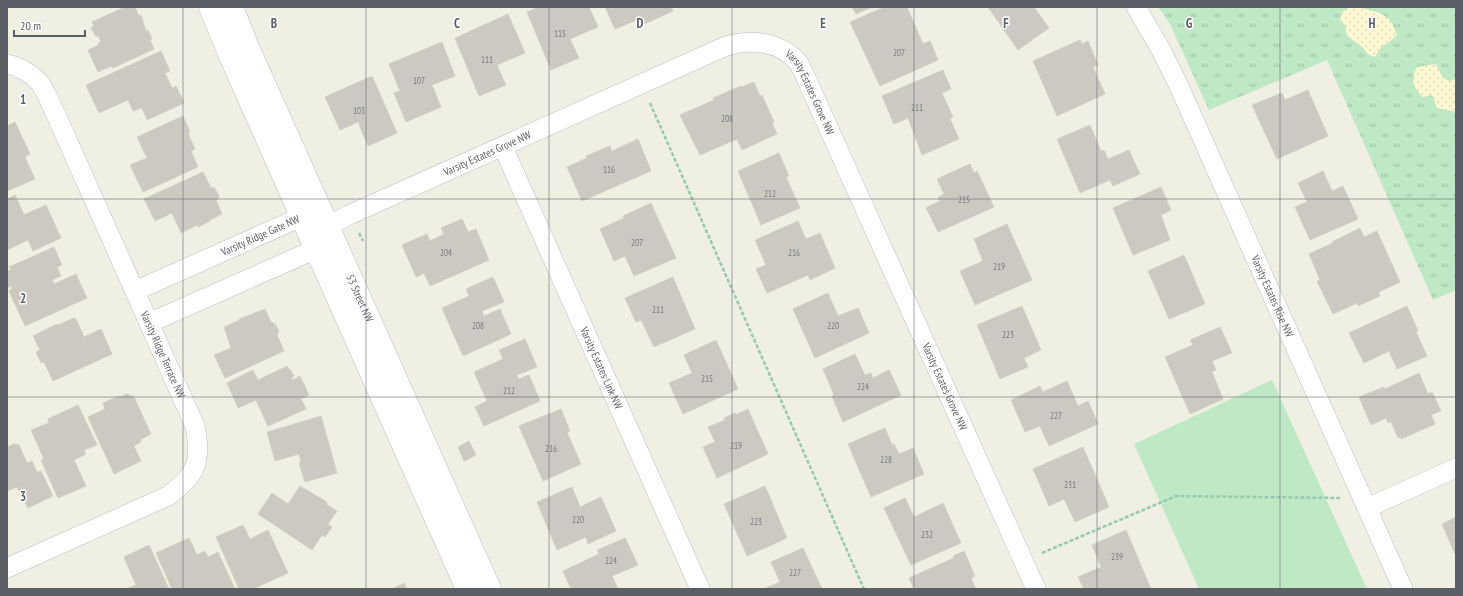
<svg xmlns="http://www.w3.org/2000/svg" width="1463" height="596" viewBox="0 0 1463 596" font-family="'PT Sans Narrow',sans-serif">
	<defs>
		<pattern id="grass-tufts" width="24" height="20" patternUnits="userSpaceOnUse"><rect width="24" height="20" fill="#bfe9c5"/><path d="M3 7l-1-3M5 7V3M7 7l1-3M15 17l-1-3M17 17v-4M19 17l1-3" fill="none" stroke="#9ec0a4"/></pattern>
		<pattern id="sand-dots" width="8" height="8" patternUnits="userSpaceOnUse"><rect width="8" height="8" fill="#fdf8d2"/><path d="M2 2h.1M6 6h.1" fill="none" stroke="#dbd7b7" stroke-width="1.8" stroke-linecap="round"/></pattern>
	</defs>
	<rect width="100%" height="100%" fill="#f0efe4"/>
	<path fill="url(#grass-tufts)" d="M1158,7H1456V290L1433,300L1327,60L1209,110L1169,22Z"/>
	<path fill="url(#sand-dots)" d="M1350,7C1362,7 1378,11 1388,18C1392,21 1395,30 1397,35L1388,43L1382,46L1375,57C1365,54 1367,51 1360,45C1353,39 1344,38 1346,26L1340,20L1342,12Z
		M1436,64L1443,78L1450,81L1456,79V112L1437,108L1432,95L1422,97C1413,85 1410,81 1417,67Z"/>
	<path fill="#bfe9c5" d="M1272,380L1367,589H1199L1134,444Z"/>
	<path fill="#cbc9c1" stroke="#d5d2c2" d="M125,7H135L139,16L141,15L146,31L148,30L152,39L150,40L154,49L113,68L111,66L98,72L88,50L99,45L98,43L101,42L98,35L96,37L91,28L94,26L92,22Z
		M539,7H589L598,27L570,39L579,58L551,70L527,12Z
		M605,7H671L673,11L640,26L637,20L615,29Z
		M852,7H872L856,14Z
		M885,7H907L923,44L930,41L938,60L880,86L850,22Z
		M988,7H1034L1049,28L1018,50Z
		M508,14L525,53L497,65L506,85L479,96L455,38Z
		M1080,40L1082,44L1088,41L1098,65L1093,67L1105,94L1057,116L1033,61Z
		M442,42L455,76L432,85L441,107L406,122L394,93L400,91L389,64Z
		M161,51L170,71L165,73L172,88L176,86L184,103L147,120L142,108L133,111L128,100L99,113L86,85Z
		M943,70L951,89L942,93L953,117L950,119L959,139L922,155L908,118L894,124L882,96Z
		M372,76L397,133L368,146L358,122L340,130L325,97Z
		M754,82L760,96L762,95L774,122L772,123L777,134L742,150L737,139L700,155L680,115L714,100L713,98L741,86L742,87Z
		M1308,90L1328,136L1277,159L1252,105L1282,93L1285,100Z
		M183,116L190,132L188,133L195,149L191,151L198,167L143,192L130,165L147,158L137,137Z
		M15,122L30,154L25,157L35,179L7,191V126Z
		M1090,125L1101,151L1104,150L1108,159L1129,150L1140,174L1113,186L1110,180L1080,193L1057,139Z
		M638,139L651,171L582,201L567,167L587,158L586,156L610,146L612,151Z
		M779,153L789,176L786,177L800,208L761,225L738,171Z
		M970,164L974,173L977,171L994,207L938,232L926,208L940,201L938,197L944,194L937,179Z
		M1323,171L1332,191L1343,186L1358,219L1310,240L1295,207L1307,202L1298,183Z
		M203,172L211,188L214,187L219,196V198L216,200L222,214L210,220V221L198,227L197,225L181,233L172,213L155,221L144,199Z
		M1161,187L1171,210L1161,215L1170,240L1133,255L1113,208Z
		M15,195L24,215L46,205L61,238L33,251L28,240L7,250V199Z
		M651,203L676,258L634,276L625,256L614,261L600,229L624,218L623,216Z
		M462,219L468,232L476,229L489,260L430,286L424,273L416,277L402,245L427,234L430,241L444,234L441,228Z
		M798,221L806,239L820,233L835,268L810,280L808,275L767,293L756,269L766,265L755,240Z
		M1007,224L1032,280L975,305L960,271L983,261L974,239Z
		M1360,228L1364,237L1377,231L1400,282L1379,292L1380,296L1358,306L1357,303L1333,314L1317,281L1320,280L1309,254L1333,243L1332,242Z
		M54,247L62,265L57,267L61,276L52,280L54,284L76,274L87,298L25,326L9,291L12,289L11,286L7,288V271L11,270L9,267Z
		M1184,255L1205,304L1169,319L1148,271Z
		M493,277L504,302L482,311L484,316L500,309L511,334L463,356L442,308L469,296L466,289Z
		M673,277L695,329L654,347L641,320L636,322L625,298Z
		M828,293L838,316L858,308L869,333L815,358L793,309Z
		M1022,306L1041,350L1024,358L1028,367L1000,379L977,325Z
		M1407,306L1418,331L1416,332L1427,356L1397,369L1389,351L1364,363L1349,333Z
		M265,309L271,322L275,324L279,331L277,335L284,351L225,378L214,355L231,348L224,327L240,320L239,319Z
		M74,318L76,319L84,337L101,329L112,354L53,381L44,362L41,363L36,352L40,350L33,336L57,324L58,325Z
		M1220,327L1232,353L1212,361L1216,370L1212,372L1223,399L1190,414L1165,357L1193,345L1190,340Z
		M525,339L537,367L517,375L519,379L529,375L540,401L484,426L475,407L487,401L474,372L503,359L499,350Z
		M716,340L738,389L683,414L669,383L692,373L684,355Z
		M855,354L865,375L871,373L873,378L889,370L901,395L843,422L832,396L834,395L823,369Z
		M287,366L288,369H290L294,376L291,378L293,380L300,376L309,395L301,399L306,409L268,426L256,400L238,408L227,383L253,370L258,380Z
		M1419,373L1428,394L1432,392L1441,411L1431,415L1435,424L1401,439V437L1398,438L1391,422L1388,423L1386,418L1371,425L1359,397L1384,387L1385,389Z
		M1067,381L1078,406L1088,401L1098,424L1049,446L1040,426L1025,432L1011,400L1040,386L1043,392Z
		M127,394L134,397L151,434L140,440L141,442L134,446L141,461L114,474L88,417L105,409L103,403L119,396V397Z
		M78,405L97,445L84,450L86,454L74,460L86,486L58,498L41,460L44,459L31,430L49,423L48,419Z
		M561,409L570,431L567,432L581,464L543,481L519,426Z
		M748,409L768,454L717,478L703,447L715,442L708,427L725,420L724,418L735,413L736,415Z
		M321,416L337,473L305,482L299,463L301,462L299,454L275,461L267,432Z
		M885,428L892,445L894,444L899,454L913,448L924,474L871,497L848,444Z
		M469,441L476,455L464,461L458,447Z
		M14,444L19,445L27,463L32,461L37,472L41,471L53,496L28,508L17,487L7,491V447Z
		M1083,447L1109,507L1075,522L1064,499L1049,506L1033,469Z
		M300,486L327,502L326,504L337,511L328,524L332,527L325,537L322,535L312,550L258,514L272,493L288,504Z
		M765,486L787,538L747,556L724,504Z
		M572,487L580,507L601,497L616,531L588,544L586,537L557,550L537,502Z
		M905,498L914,517L943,503L961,543L911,565L884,508Z
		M1456,517V554H1455L1442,524Z
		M243,525L250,539L268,530L288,573L253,589H239L216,537Z
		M1126,530L1151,589H1084L1078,577L1101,567L1092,545Z
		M189,538L197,555L205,551L208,557L218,552L235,589H172L156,553Z
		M625,538L638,565L612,576L618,589H571L563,571L599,554L597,550Z
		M149,545L169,589H126L136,585L124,557Z
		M803,548L822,589H763L780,582L771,562Z
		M964,551L975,576L971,578L976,589H914L909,578L954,558L953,556Z
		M404,583L407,589H392Z"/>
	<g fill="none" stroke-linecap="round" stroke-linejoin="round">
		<g stroke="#bcbec4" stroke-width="20">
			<g id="minor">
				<path id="s1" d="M1136,7L1160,48L1178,84L1403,589"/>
				<path id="s2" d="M7,64C19,66 32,74 40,83C43,87 45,93 48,97L195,426C202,461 197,475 168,496L7,568"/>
				<path id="s3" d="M503,147L700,589"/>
				<path id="s4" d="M328,226L349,215L726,46C752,39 779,41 798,62C801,67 804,73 806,78L1036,589"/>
				<path id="s5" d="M135,291L301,217L316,222"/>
				<path d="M149,323L316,249L323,236"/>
				<path d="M1367,508L1456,468"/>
			</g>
		</g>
		<g stroke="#bcbec4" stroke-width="23">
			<g id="tertiary">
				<path d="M210,7L230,56L467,589"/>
				<path id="s6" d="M232,7L248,47L490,589"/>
			</g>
		</g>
		<path stroke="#98caad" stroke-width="2.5" stroke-dasharray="4 2" stroke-linecap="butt" d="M650,103L864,589
			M359,233L363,241
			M1042,553L1176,496L1340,498"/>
		<use href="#minor" stroke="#fff" stroke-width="19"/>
		<use href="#tertiary" stroke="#fff" stroke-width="22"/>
	</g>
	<path fill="none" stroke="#5c5f66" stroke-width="1" stroke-opacity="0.55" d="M183,7V589M366,7V589M549,7V589M732,7V589M914,7V589M1097,7V589M1280,7V589M7,199H1456M7,397H1456"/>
	<g text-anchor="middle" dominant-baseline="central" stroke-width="3" stroke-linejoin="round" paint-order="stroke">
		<g font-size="9" fill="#787a7d">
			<text x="560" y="33">115</text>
			<text x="899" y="52">207</text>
			<text x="487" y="59">111</text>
			<text x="419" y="80">107</text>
			<text x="917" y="107">211</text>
			<text x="359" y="110">103</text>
			<text x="727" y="118">208</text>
			<text x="609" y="169">116</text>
			<text x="770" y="193">212</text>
			<text x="964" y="199">215</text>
			<text x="637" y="242">207</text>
			<text x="446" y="252">204</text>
			<text x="794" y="252">216</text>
			<text x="999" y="266">219</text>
			<text x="658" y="309">211</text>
			<text x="478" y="325">208</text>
			<text x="833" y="325">220</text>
			<text x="1008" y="334">223</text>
			<text x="707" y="378">215</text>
			<text x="863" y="386">224</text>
			<text x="509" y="390">212</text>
			<text x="1056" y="415">227</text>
			<text x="736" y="445">219</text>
			<text x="551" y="448">216</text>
			<text x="886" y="459">228</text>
			<text x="1070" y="484">231</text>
			<text x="578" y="519">220</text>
			<text x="756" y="521">223</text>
			<text x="927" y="534">232</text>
			<text x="1117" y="556">239</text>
			<text x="611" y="560">224</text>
			<text x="795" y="572">227</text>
		</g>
		<g font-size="11" fill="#5c5f66" stroke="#fff">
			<text stroke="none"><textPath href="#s4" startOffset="547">Varsity Estates Grove NW</textPath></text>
			<text stroke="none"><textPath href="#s4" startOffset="175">Varsity Estates Grove NW</textPath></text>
			<text stroke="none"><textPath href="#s5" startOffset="137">Varsity Ridge Gate NW</textPath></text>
			<text stroke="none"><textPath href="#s1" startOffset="320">Varsity Estates Rise NW</textPath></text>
			<text stroke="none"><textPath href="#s6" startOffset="318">53 Street NW</textPath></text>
			<text stroke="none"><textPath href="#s2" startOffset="337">Varsity Ridge Terrace NW</textPath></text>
			<text stroke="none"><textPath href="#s3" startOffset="242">Varsity Estates Link NW</textPath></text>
			<text stroke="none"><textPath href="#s4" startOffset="871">Varsity Estates Grove NW</textPath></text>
		</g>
	</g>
	<g font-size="13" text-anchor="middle" font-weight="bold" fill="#5c5f66" stroke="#fff" stroke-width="3" stroke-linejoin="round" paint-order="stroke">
		<text x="274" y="28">B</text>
		<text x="457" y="28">C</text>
		<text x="640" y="28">D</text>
		<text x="823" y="28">E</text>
		<text x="1006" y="28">F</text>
		<text x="1189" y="28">G</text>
		<text x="1372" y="28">H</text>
		<text x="23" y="104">1</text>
		<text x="23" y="303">2</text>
		<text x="23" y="501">3</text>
	</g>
	<rect width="1463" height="596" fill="none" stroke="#5c5f66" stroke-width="16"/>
	<path d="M14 30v6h71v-6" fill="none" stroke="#5c5f66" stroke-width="2"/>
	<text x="20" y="30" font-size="12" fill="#5c5f66" stroke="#ffffff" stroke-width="3" paint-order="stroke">20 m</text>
</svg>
